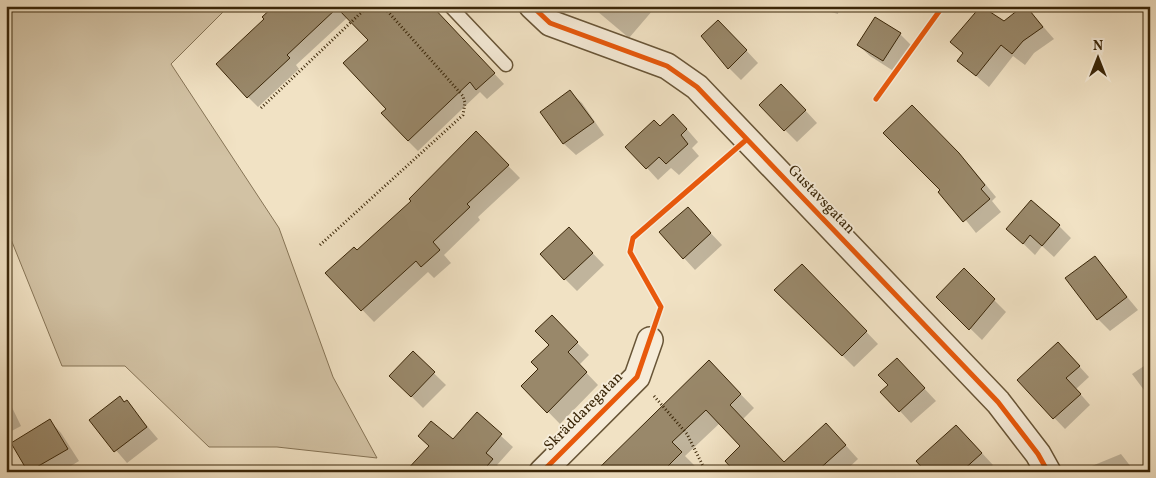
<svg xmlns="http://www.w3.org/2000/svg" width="1156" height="478" viewBox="0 0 1156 478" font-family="Vollkorn,serif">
	<rect width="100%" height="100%" fill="#f1e2c4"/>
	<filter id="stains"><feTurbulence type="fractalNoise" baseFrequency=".004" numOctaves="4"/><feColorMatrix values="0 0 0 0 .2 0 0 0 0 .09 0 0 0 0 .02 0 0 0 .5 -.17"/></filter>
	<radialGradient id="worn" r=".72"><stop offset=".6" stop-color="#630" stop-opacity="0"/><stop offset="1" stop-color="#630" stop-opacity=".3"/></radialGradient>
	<path fill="#d2c2a4" stroke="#867456" d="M6,6H229L171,64L279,228L333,377L377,458L277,447H209L125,366H62L6,227Z"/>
	<path fill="#0003" d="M277,6H431L504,84L487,99L480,92L418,151L408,141L387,109L370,40L348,17L296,65L299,69L258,107L248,97Z
		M591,6H649L653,10L629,38Z
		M810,6H839L838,14Z
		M1025,6L1054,39L1034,53L1025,65L1013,56L989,87L959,61L964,54L952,42L1004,23Z
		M730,33L758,63L741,80L729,68Z
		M900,34L912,46L895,72L870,56L858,45Z
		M570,92L582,103L604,135L576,155L564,144L541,112Z
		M793,97L817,123L797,142L761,106Z
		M912,107L971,167L996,197L992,201L1001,212L976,233L942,190Z
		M685,127L698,142L692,148L699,156L679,175L671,168L658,180L647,168Z
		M476,133L520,178L478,217L480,220L444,255L451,263L434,278L428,272L374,322L327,273L357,252L413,201Z
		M688,209L722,245L695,270L684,258Z
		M1059,226L1071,238L1054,257L1042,246L1035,255L1008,229Z
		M581,241L604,265L577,291L565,279Z
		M1094,257L1138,310L1110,331L1098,319Z
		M802,265L878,344L854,367L776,290Z
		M964,270L1006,312L982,340L938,297Z
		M552,317L589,355L579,365L598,385L560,424L523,386L540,369L551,345Z
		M6,321L11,331L6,333Z
		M413,353L446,385L423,408L391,376Z
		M1068,354L1089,377L1076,389L1090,405L1065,429L1018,380Z
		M1150,362V398L1132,374Z
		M908,371L936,401L911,423L900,411Z
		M722,375L754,408L743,419L785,464L840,439L858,459L844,472H737L742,446L720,423L685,456L695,466L690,472H596Z
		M6,395L21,426L6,434Z
		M126,401L158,439L127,463L90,420Z
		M477,414L513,447L497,465L504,472H412L453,441Z
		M50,421L61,433L79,461L61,472H30L13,443Z
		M968,438L993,465L986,472H928Z
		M1121,454L1135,472H1089L1087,468Z
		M174,466L180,472H166Z"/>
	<path fill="#99886a" stroke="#3a2608" d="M274,6H432L495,73L476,90L470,82L408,141L381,113L386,109L343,63L368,40L337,8L287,55L290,58L247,98L216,64L264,19L262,17Z
		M981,6L1004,21L1023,6H1026L1043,27L1023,41L1012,54L1001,45L976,76L957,61L963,53L950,42Z
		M875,17L901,33L883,61L857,45Z
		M718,20L747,50L728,69L701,36Z
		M781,84L806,110L784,131L759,105Z
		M570,90L594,122L563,144L540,112Z
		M912,105L959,153L985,185L981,189L990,199L963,222L938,192L940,190L883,133Z
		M673,114L687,129L681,135L688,144L666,164L659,157L646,169L625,147L654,120L660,126Z
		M476,131L509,165L467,204L470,207L433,242L440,250L421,267L416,261L361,311L325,273L354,247L357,250L411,201L409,199Z
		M1031,200L1060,225L1042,246L1030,235L1023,244L1006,229Z
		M688,207L711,233L683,259L659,232Z
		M569,227L593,253L564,280L540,254Z
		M1095,256L1127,297L1097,320L1065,278Z
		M802,264L867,331L842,356L774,290Z
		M964,268L995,299L969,330L936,297Z
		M552,315L578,342L568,352L587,372L547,413L521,386L538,369L531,362L549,345L535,331Z
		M1058,342L1080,366L1066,378L1081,394L1053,419L1017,380Z
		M413,351L435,372L411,397L389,376Z
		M897,358L925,388L899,412L880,392L888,385L878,375Z
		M709,360L741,394L730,405L784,462L826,423L846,445L816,472H735L725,461L740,446L706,410L672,442L682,452L662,472H595Z
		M120,396L124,402L127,400L147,427L114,452L89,420Z
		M477,412L502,434L486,453L493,459L482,472H405L429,446L418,436L431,421L453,439Z
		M50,419L68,449L28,472L11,443Z
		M956,425L982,453L961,472H926L916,461Z"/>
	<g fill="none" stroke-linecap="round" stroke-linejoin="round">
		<g stroke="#685537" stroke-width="15">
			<path id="service" d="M450,6L506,65"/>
		</g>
		<g stroke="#685537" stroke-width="28">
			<path id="minor" d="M532,6L550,23L667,66L697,87L998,402L1038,454L1048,472
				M542,472L637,377L650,340"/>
		</g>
		<path stroke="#3a2608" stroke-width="3" stroke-dasharray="1 2.5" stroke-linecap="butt" d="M261,108L368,6
			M320,245L463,115L465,103L463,96L383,6
			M654,396L687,434L706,472"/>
		<use href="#service" stroke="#f6ecd9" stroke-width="12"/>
		<use href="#minor" stroke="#f6ecd9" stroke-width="25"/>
		<g stroke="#f6ecd9" stroke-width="8">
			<path id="cycleway" d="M532,6L550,23L667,66L697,87L998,402L1038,454L1048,472
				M876,99L943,6
				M542,472L637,377L661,307L630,252L633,238L746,140"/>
		</g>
		<use href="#cycleway" stroke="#e8590c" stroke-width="5"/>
	</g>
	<g text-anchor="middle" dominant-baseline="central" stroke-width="4" stroke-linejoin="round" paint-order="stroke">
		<g font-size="15" fill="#3a2608" stroke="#f6ecd9">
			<text transform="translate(821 200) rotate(46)">Gustavsgatan</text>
			<text transform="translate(584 412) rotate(-45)">Skräddaregatan</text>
		</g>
	</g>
	<rect width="1156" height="478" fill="none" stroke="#f1e2c4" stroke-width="25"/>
	<rect x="8" y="8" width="1141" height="463" fill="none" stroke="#3a2608" stroke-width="2.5"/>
	<rect x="12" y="12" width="1131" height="453" fill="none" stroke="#3a2608"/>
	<g transform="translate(1098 58)" stroke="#f6ecd9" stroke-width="4" paint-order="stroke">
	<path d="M0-4L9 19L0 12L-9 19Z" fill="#3a2608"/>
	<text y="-8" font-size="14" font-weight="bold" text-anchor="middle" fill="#3a2608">N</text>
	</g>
	<rect width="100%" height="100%" filter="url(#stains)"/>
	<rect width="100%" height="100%" fill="url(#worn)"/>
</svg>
